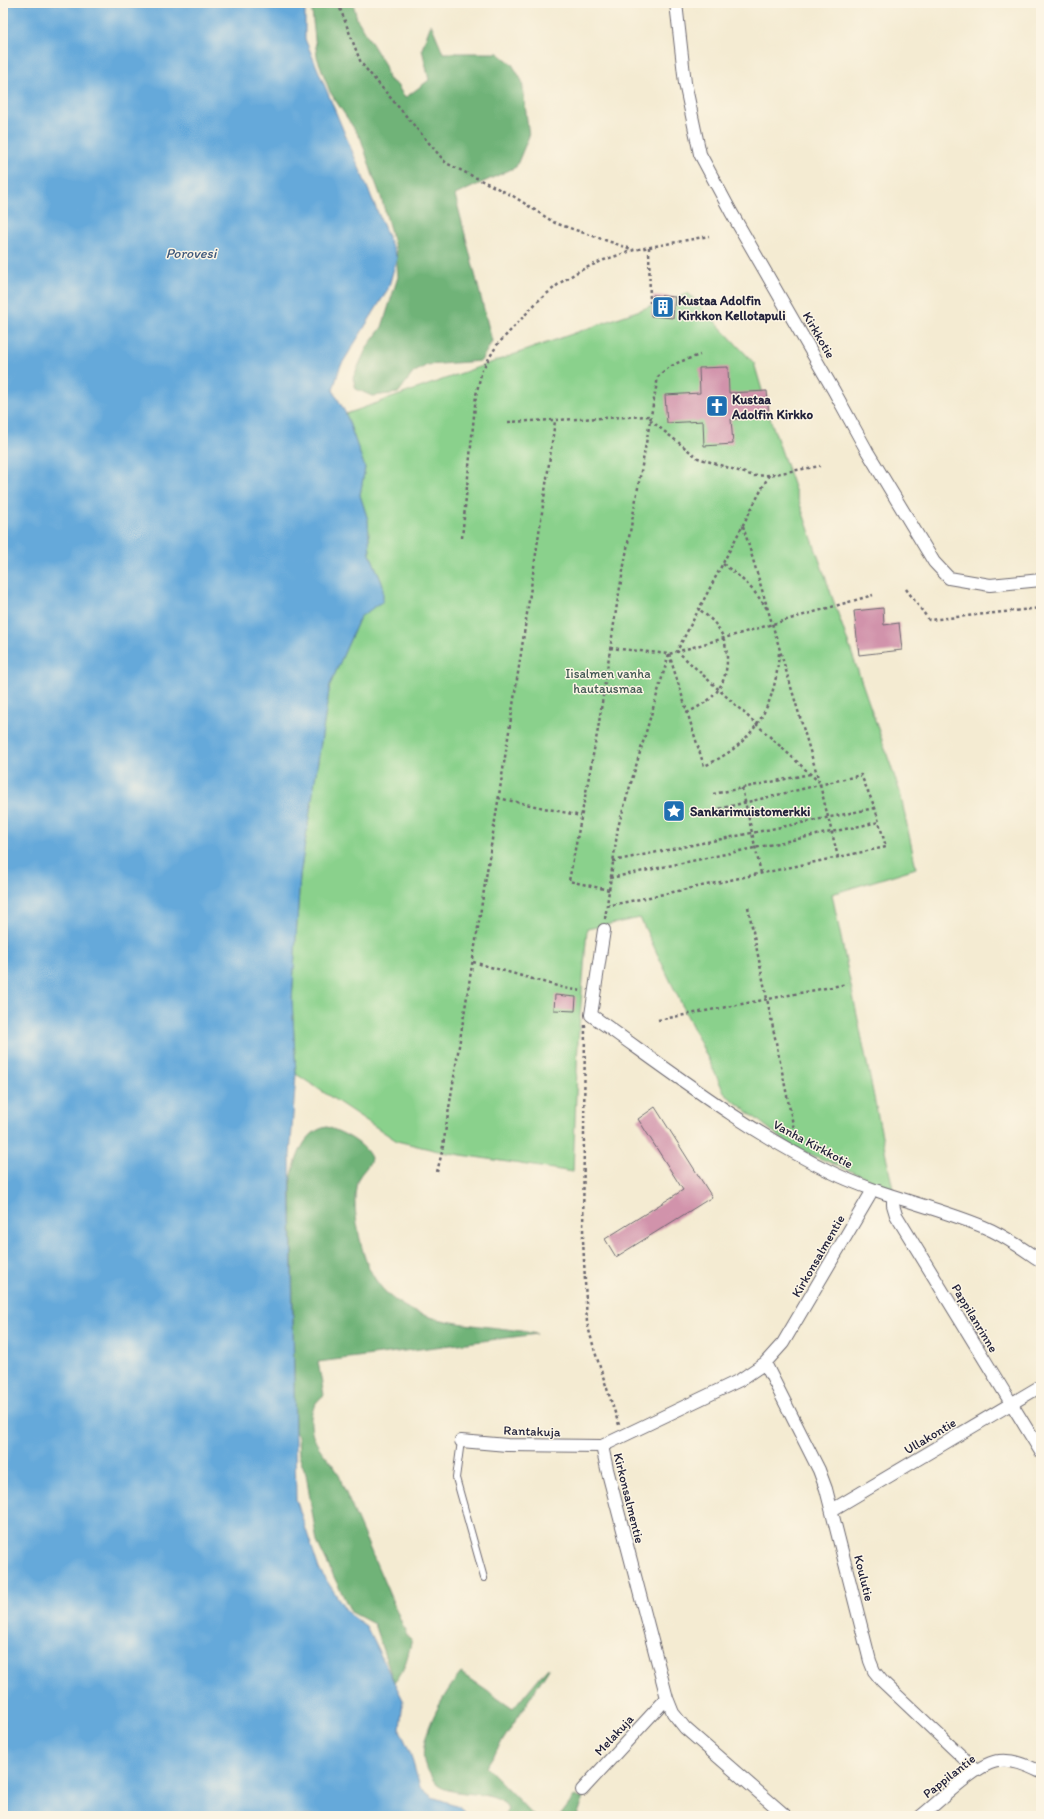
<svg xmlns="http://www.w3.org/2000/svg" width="1044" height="1819" viewBox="0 0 1044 1819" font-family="Itim,sans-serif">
	<rect width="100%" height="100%" fill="#fcf5e5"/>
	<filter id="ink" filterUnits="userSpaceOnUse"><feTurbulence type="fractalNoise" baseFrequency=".025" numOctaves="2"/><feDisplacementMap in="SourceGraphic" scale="8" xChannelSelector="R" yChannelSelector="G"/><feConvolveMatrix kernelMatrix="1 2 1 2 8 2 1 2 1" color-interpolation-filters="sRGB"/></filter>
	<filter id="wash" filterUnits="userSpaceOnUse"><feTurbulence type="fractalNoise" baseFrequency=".012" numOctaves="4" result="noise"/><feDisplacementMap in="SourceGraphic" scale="16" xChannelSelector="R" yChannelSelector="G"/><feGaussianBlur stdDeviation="0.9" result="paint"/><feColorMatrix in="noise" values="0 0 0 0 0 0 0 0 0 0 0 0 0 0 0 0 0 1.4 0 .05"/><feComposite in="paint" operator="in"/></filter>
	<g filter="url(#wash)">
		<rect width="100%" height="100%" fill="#f4ebd2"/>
		<path fill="#8ad18c" stroke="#567a64" d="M688,293L754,363L771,421L900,792L916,868L832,894L893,1189L791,1146L725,1094L640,918L587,929L578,1042L573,1172L442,1152L397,1141L296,1074L292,1000L300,875L330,685L360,617L383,585L370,554L368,520L360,495L365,468L346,414Z"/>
		<path fill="#6fb378" stroke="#486a5a" d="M311,3H353L357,19L385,65L388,79L397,85L405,98L429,80L422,49L431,24L443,53H498L512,64L522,81L529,136L516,167L455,195L492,341L481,361L427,365L413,373L398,393L372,396L356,389L353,378L367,347L382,327L398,277L396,251L381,197L372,173L361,139L330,92L317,57Z
			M327,1127C342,1132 365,1143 371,1158C370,1168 357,1173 356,1187C353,1206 357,1225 361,1244C382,1334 467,1319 537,1334L318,1362L324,1395C316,1401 312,1408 311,1418C309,1451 337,1459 342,1484L407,1635L412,1639C408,1655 405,1671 394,1683L374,1624L351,1612L317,1542L306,1474L299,1456L298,1436L295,1432L291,1179C296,1159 303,1131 327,1127Z
			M548,1667L549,1668L486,1767L534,1816H504L508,1809L506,1805C491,1791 464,1796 445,1789C436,1786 433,1781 429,1772C427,1769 424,1765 424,1761C419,1736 445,1691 461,1673L513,1709Z
			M575,1796L579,1798H584L577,1816H560Z"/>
		<path fill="#65a9da" stroke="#44668a" d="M3,3H305V39L397,258L388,289L340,367L333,390L346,414L365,468L360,495L368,520L370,554L383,585V601L360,617L330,685L300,875L292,1000L296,1074L290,1156L296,1499L319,1569L348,1613L366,1626L403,1700L400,1730L410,1752L420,1787L432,1797L459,1806L467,1816H3Z"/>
		<g id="blocks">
			<path fill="#d193ab" d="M653,295L675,297L673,318L651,316Z
				M728,367L729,393L767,391L769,417L731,419L733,444L704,446L703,421L667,423L665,395L700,393L699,368Z
				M883,608L884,625L899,623L902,650L859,655L854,611Z
				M555,995L576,997L575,1011L554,1010Z
				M655,1107L712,1197L616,1257L605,1239L683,1190L638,1119Z"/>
		</g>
	</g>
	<g filter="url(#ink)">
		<use href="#blocks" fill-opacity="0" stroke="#6c6870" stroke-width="1"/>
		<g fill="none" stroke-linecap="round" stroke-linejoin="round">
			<g stroke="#6c6870" stroke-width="8">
				<path id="service" d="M461,1441L456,1478L484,1578"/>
			</g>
			<g stroke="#6c6870" stroke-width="14">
				<path id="minor" d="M676,3L685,83L700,154L731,212L834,391L867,451L934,562L949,578L990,585L1041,580
					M604,930L591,1015C669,1070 745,1130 831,1172C880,1196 934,1206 984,1227C1004,1235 1023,1249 1041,1261
					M893,1197V1205L896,1215L1041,1452
					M765,1363L819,1470L826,1489L870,1661L874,1671L882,1681L976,1770
					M461,1441L507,1445L602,1446
					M832,1510L1041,1386
					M582,1790L667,1698
					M786,1816L685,1728L673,1713L667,1698L607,1469L602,1446L740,1380L765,1363L783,1343L873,1190
					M921,1816C939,1802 978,1762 999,1761C1014,1759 1028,1766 1041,1772"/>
			</g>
			<path stroke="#6c6870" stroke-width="2.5" stroke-dasharray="3 3" stroke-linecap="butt" d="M338,3L361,63L446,163L513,196L555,223L634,250
				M649,247L650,303
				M650,420L698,458L754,476L769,475L820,466
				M508,422L651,416
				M769,475L677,651L819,782
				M743,526L819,781
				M462,538L476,395L482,370L497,345L538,301L560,283L579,271L604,260L634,250L709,236
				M723,564C741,577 755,590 767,609
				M906,589L929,620L1041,608
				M610,648L669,654L873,595
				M669,654L704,766C754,744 776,706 779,652
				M687,713C696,708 706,703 713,696C730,679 731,649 719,629C714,621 706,615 699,609
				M820,785L838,857
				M742,788L761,873
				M713,794L810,774
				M498,798L581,816
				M613,861L875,808
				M610,878L879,822
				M609,890L569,881L598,729L617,604L658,377C669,364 685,360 700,355
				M607,906L886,847L875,808L861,775L714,810
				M748,907L796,1139
				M605,919L618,827L669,654
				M473,962L564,988L582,991
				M658,1020L847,984
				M585,1025L583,1239L587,1323L595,1352L619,1425
				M437,1172L442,1152C481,908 521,665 555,421"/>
			<use href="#service" stroke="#fff" stroke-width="6"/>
			<use href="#minor" stroke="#fff" stroke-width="12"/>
		</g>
	</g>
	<defs>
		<g id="building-square" transform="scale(1.15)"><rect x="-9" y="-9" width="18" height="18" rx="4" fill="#1f6fb2" stroke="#fcf5e5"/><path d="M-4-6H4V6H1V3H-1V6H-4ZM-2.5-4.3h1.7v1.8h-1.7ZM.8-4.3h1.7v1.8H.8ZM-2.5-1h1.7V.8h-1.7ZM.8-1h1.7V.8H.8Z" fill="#fff"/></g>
		<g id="church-square" transform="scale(1.15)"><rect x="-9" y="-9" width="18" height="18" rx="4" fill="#1f6fb2" stroke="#fcf5e5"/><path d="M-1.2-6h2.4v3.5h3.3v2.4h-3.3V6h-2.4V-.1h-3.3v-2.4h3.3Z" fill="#fff"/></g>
		<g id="sight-square" transform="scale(1.15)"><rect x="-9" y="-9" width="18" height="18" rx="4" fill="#1f6fb2" stroke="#fcf5e5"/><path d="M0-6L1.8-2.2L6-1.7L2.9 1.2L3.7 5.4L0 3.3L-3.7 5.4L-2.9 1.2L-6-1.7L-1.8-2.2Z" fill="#fff"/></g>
	</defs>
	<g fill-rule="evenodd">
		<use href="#building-square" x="663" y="307"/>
		<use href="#church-square" x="717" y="406"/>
		<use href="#sight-square" x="674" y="811"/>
	</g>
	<g text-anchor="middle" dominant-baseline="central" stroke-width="3" stroke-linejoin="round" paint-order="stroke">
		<g font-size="13" font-weight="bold" fill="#22223b" stroke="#fcf5e5" text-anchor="start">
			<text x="678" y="300">Kustaa Adolfin<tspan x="678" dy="15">Kirkkon Kellotapuli</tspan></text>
			<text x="732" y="399">Kustaa<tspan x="732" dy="15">Adolfin Kirkko</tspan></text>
			<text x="690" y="811">Sankarimuistomerkki</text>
		</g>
		<g font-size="13" fill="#22223b" stroke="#fcf5e5">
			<text transform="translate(819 335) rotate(60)">Kirkkotie</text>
			<text transform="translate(813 1144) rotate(28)">Vanha Kirkkotie</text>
			<text transform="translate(818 1256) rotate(-60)">Kirkonsalmentie</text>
			<text transform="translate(975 1318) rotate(59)">Pappilanrinne</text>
			<text transform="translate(532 1431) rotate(2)">Rantakuja</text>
			<text transform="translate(930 1436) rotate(-31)">Ullakontie</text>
			<text transform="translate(629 1498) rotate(76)">Kirkonsalmentie</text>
			<text transform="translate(864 1578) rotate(76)">Koulutie</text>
			<text transform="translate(614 1735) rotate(-47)">Melakuja</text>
			<text transform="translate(949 1776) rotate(-38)">Pappilantie</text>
		</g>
		<g font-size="13" fill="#415753" stroke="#fcf5e5">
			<text x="608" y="673">Iisalmen vanha<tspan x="608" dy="15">hautausmaa</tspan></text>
		</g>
		<g font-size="14" font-style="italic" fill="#3d587b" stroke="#fcf5e5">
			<text x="191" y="253">Porovesi</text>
		</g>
	</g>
	<rect width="1044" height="1819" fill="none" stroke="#fcf5e5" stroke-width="16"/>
</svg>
